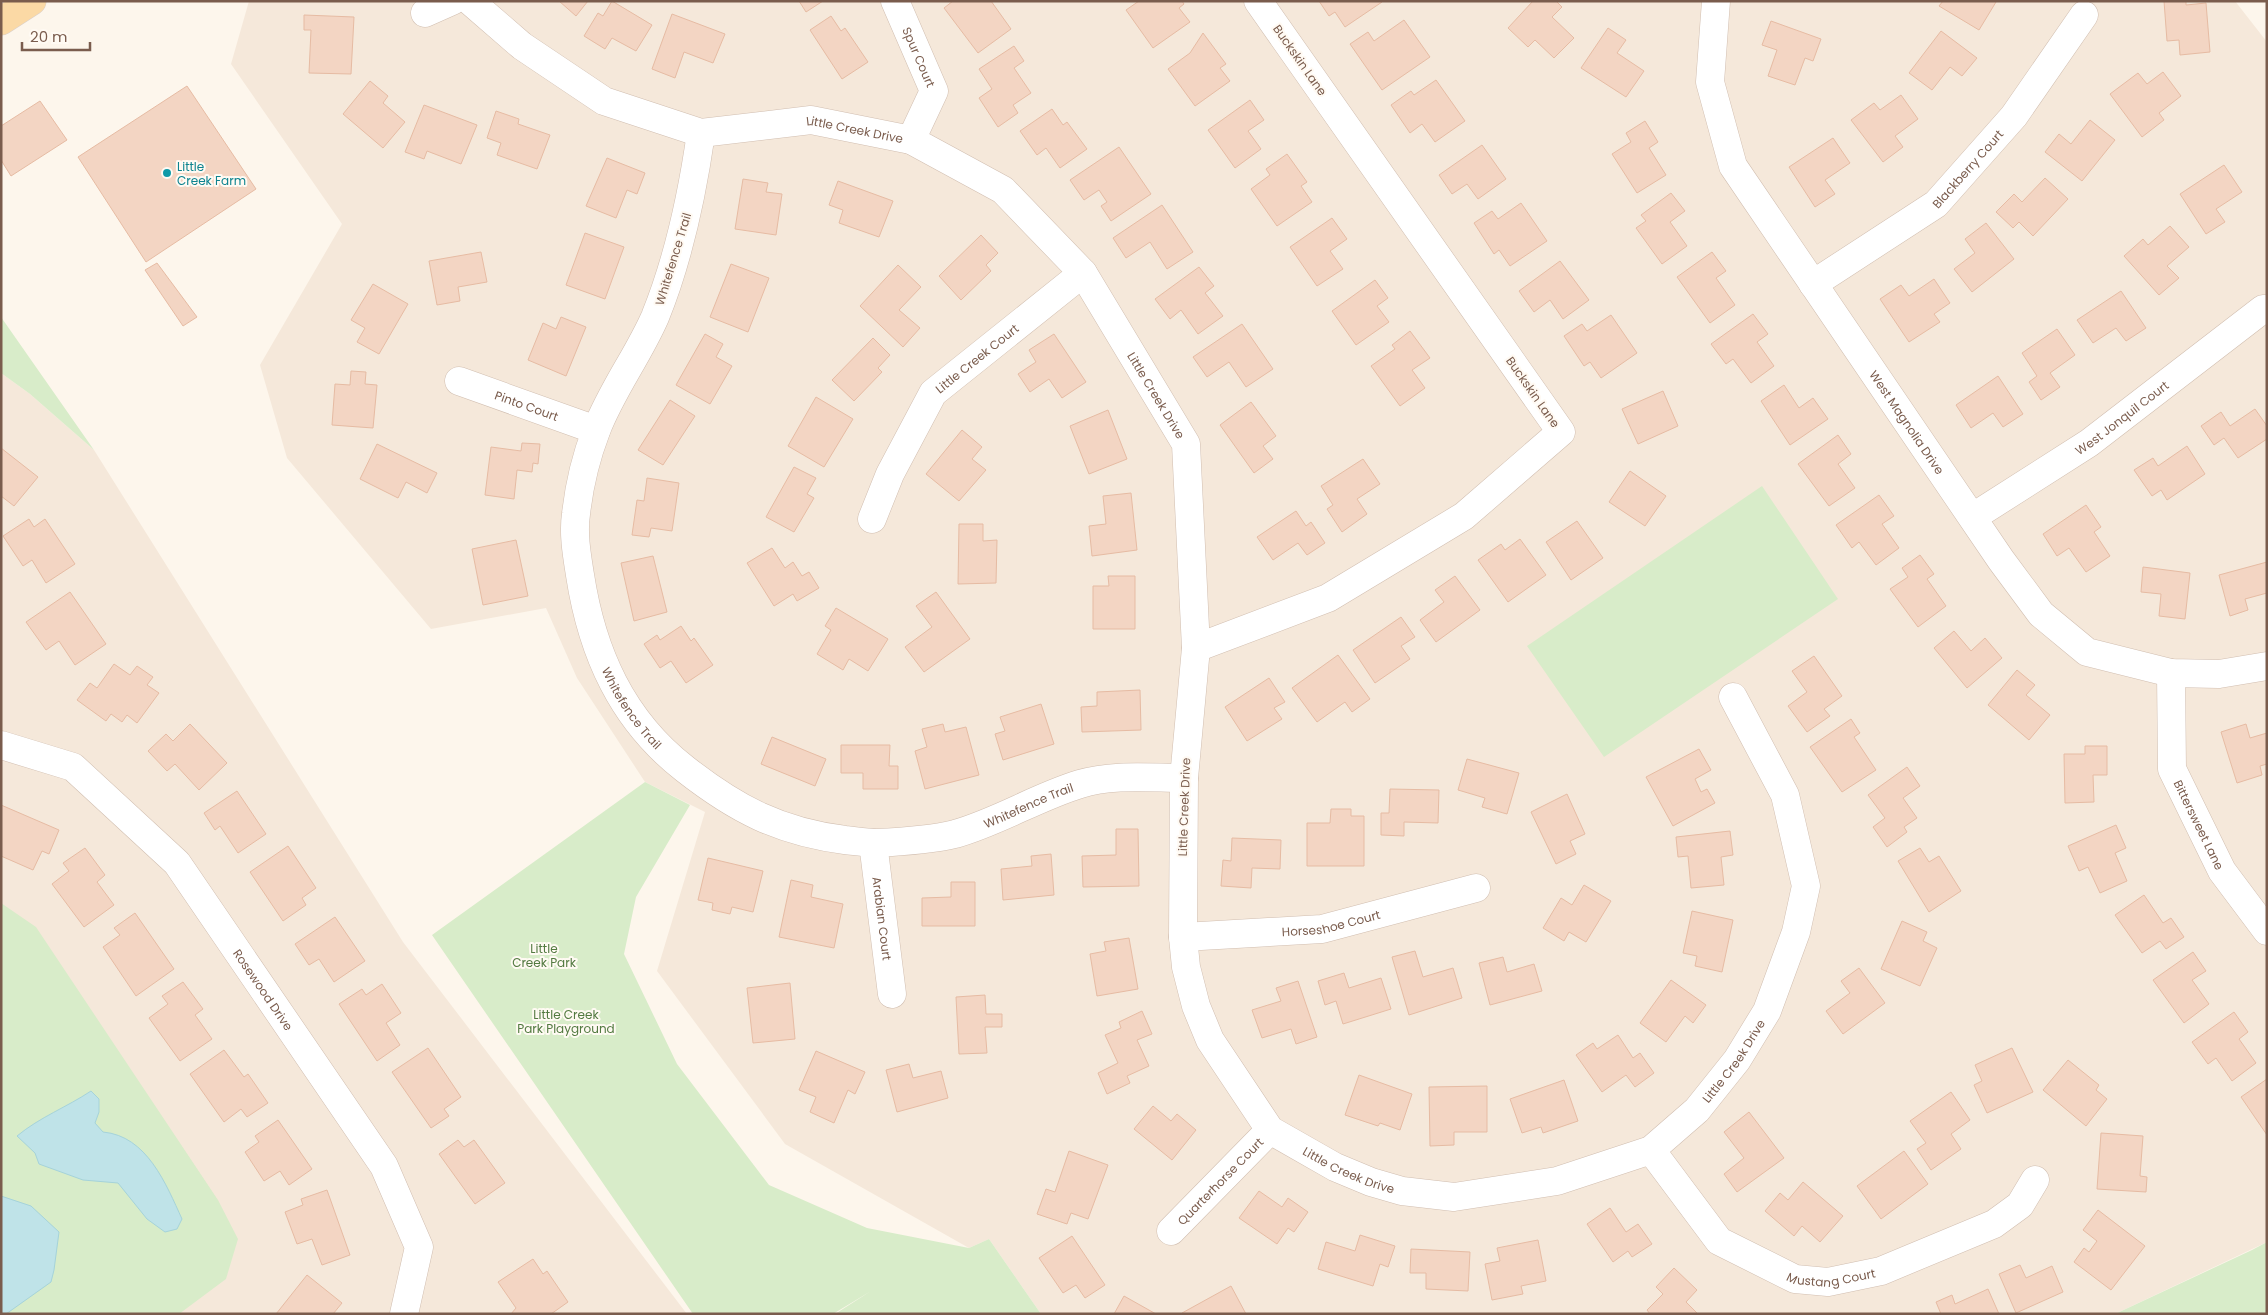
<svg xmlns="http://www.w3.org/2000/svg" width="2268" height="1315" viewBox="0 0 2268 1315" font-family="Poppins,sans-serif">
	<rect width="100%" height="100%" fill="#fdf6ec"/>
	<path fill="#f5e8da" d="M249,1H2235L2267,42V1242L2115,1314H1041L989,1239L969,1248L785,1144L657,971L705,812L645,782L577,678L546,608L431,629L287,458L260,365L342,224L231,64Z
		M1,373L30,394L94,450L403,942L687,1314H1Z"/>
	<path fill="#d8ecc9" d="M1,317L94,450L30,394L1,373Z
		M1762,486L1838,599L1604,757L1527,646Z
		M645,782L690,805L636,897L624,954L677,1064L769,1185L867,1228L969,1248L989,1239L1041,1314H835L871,1291L833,1314H693L432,935Z
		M1,903L36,927L218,1200L238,1239L226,1279L179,1314H1Z
		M2267,1242V1314H2115L2252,1250Z"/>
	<path fill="#bfe3e8" stroke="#a5d3da" d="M91,1091L99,1099V1112L95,1123L103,1132C147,1136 166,1184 182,1219L177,1229L165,1232L147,1219L118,1183L83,1180L39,1164L35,1153L17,1136C40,1117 67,1107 91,1091Z
		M1,1196L31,1206L59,1232L54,1270L51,1282L6,1314H1Z"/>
	<path fill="#f3d5c3" stroke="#e6bba3" d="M559,1H588L576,16Z
		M612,1L652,25L636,51L612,38L605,49L584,36L598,13L603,16Z
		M799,1H823L806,12Z
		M953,1H991L1011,29L978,53L944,8Z
		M1139,1H1182L1184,4L1179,8L1190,22L1153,48L1126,10Z
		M1319,1H1381L1382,2L1345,27L1335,12L1329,16Z
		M1533,1H1556L1562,7L1552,17L1574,38L1554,58L1535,40L1528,47L1508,28Z
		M1943,1H1995L1996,2L1979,30L1939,6Z
		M2164,1H2186V5L2206,3L2210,52L2180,55L2179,40L2167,41Z
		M672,14L725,34L713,63L684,52L675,78L652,69Z
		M304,15L354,17L351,74L309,73L311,30H304Z
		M831,16L841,31L845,28L868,62L842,79L810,30Z
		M1404,20L1430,57L1382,90L1350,44L1368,32L1374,41Z
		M1771,21L1821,39L1813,61L1805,58L1795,85L1768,76L1777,50L1762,45Z
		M1608,28L1626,40L1617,53L1644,71L1626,97L1581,68Z
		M1941,31L1977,58L1962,76L1950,67L1932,90L1909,73Z
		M1203,33L1226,64L1220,68L1230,81L1195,106L1168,69L1190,53Z
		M1014,46L1024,61L1014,68L1031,93L1013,105L1018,113L998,127L979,98L992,89L979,69Z
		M2163,72L2181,96L2159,113L2164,120L2142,137L2110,94L2138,73L2147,84Z
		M1436,80L1465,121L1435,142L1422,124L1410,133L1391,105L1411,91L1414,95Z
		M370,81L388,96L383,103L405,122L383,148L343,114Z
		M187,86L256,189L146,262L78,157Z
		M1901,95L1918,119L1895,136L1903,147L1883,162L1851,120L1874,103L1880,110Z
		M1250,100L1264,120L1248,131L1261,149L1235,168L1208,130Z
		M40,101L67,140L11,176L1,160V126Z
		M424,105L477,125L461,164L427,151L424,159L405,152Z
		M1052,109L1063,125L1067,122L1087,149L1060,168L1046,148L1037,155L1020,131Z
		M496,111L519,119L518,124L550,135L537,169L497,155L501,143L487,138Z
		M2090,120L2115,140L2082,181L2045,152L2059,134L2071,144Z
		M1645,121L1658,142L1649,148L1666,175L1637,193L1612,154L1631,142L1626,133Z
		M1833,138L1850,163L1825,180L1835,194L1815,207L1789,167Z
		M1482,145L1506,179L1478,199L1467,184L1452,194L1439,175Z
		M1119,147L1151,194L1111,221L1101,206L1107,202L1099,190L1084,200L1070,180Z
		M1287,154L1307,182L1301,186L1312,202L1277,226L1251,189L1270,175L1266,169Z
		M607,158L645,173L637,194L627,190L616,218L586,206Z
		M2224,165L2242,192L2216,209L2225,222L2206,234L2180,194Z
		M2045,178L2068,199L2033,236L2019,222L2013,228L1996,212L2014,194L2022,202Z
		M743,179L768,183L766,192L782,194L776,235L735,229Z
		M838,181L893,201L879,237L839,223L843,210L829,205Z
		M1671,193L1685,211L1670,222L1687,246L1662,264L1636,228L1646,221L1641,215Z
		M1521,203L1547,241L1510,266L1499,250L1494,254L1474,223L1492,211L1498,219Z
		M1162,205L1193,252L1167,269L1150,242L1126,258L1113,238Z
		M1332,218L1347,239L1330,251L1343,269L1317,286L1290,247Z
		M1986,223L2014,259L1972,292L1954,269L1975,253L1965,239Z
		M2170,226L2189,247L2167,266L2179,278L2159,295L2124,256L2143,239L2148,245Z
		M585,233L624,247L605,299L566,285Z
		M981,235L998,253L986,265L991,271L961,300L939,276Z
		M481,252L487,282L458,287L460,301L437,305L429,261Z
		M1712,252L1726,271L1716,278L1735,305L1710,323L1677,277Z
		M1560,261L1589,300L1563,319L1550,300L1534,312L1519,291Z
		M157,263L197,317L183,326L145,270Z
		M731,264L769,278L748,332L710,317Z
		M898,265L921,287L899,310L920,328L903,347L860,306Z
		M1199,267L1214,286L1205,293L1223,316L1198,334L1181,310L1170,319L1155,299Z
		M1934,279L1950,303L1934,314L1940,322L1909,342L1880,299L1901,285L1909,296Z
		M1375,280L1388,298L1377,306L1389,322L1356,345L1332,311Z
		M373,284L408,304L379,354L357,342L365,328L351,320Z
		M2121,291L2146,328L2126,341L2116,328L2093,343L2077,320Z
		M1753,314L1768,334L1757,342L1774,366L1751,383L1733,359L1726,364L1711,344Z
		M1611,315L1637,353L1601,378L1590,362L1584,366L1564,336L1582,324L1587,331Z
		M561,317L586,327L566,376L528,360L543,323L556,329Z
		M1242,324L1273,369L1246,387L1229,362L1207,377L1193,357Z
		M2057,329L2075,355L2050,373L2060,387L2041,400L2029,382L2037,376L2022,353Z
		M1410,331L1430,358L1412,370L1425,388L1400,406L1371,366L1395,349L1392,345Z
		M705,334L723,344L716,357L732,366L710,404L676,385Z
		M1054,334L1086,382L1062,398L1049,379L1030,392L1018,374L1036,362L1029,350Z
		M873,338L890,355L878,368L882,372L854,401L832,380Z
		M351,371L366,372L365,384L377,385L373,428L332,425L335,384L350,385Z
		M1998,376L2023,414L2003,427L1993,413L1971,428L1956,405Z
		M1784,385L1799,408L1813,398L1828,419L1790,445L1761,401Z
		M1663,391L1678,426L1638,444L1622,409Z
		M816,397L853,419L824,467L788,446Z
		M670,400L695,416L663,465L638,450Z
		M1251,402L1276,436L1263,446L1273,459L1254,473L1220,425Z
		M2255,409L2267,426V439L2238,458L2224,438L2214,445L2201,426L2221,412L2230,426Z
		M1108,410L1127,459L1089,474L1070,426Z
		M962,430L982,447L972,459L986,470L959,501L926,474Z
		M1838,435L1851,454L1838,464L1855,488L1829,506L1798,464Z
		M522,443L540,444L538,464L533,463L532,472L517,470L514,499L485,495L491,447L521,451Z
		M377,444L437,473L427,493L406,482L398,498L360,479Z
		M2187,446L2205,474L2167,500L2161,490L2152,496L2134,470L2153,458L2158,466Z
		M1,448L38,477L14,506L1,496Z
		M1363,459L1380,484L1357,499L1367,514L1342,532L1327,509L1333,505L1321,486Z
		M794,467L816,478L807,494L814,498L794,532L766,517Z
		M1630,471L1666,496L1645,526L1609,502Z
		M647,478L679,483L672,531L651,528L649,537L632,535L637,500L644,501Z
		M1131,493L1137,550L1092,556L1089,526L1106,524L1103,496Z
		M1879,495L1894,516L1882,524L1899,548L1876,565L1859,542L1852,548L1836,525Z
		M2086,505L2101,527L2094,532L2110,556L2086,572L2069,548L2057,556L2043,534Z
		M1296,511L1306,526L1311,522L1325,543L1307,555L1298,543L1273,560L1257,537Z
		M29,519L34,527L45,519L75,564L46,583L32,560L23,566L3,536Z
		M1577,521L1603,558L1571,580L1546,542Z
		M959,524H983V541L997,540L996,583L958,584Z
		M1520,539L1546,575L1508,602L1478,560L1501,544L1505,550Z
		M516,540L528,596L483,605L472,549Z
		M772,548L785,568L793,562L802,576L809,572L819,588L797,601L793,594L774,606L747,563Z
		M1920,555L1934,574L1927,579L1946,606L1918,627L1890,589L1908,577L1902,568Z
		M653,556L667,612L634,621L621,563Z
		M2267,562V593L2245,599L2248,610L2230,616L2219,575Z
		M2143,567L2190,573L2185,619L2159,616L2161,594L2141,592Z
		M1108,576H1135V629H1093V586H1109Z
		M1455,576L1480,610L1436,642L1420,620L1444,602L1435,590Z
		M70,592L106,644L75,665L59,641L46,650L26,622Z
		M936,592L970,639L924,672L905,647L932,627L916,606Z
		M836,608L888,639L868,671L849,659L843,670L817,654L831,630L825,626Z
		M1401,617L1415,637L1401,646L1410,659L1375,683L1353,650Z
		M681,626L691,641L694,638L713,665L686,683L671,661L660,668L644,644L657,635L660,640Z
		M1954,631L1971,651L1985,638L2002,658L1967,688L1934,648Z
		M1338,655L1370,699L1352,712L1345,702L1317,722L1292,688Z
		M1814,656L1842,696L1824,709L1830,716L1807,732L1788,706L1807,692L1792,671Z
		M114,664L130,675L137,666L153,677L147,685L159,693L137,723L127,715L122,722L111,714L106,721L77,700L90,683L97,688Z
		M2017,670L2035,685L2026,695L2050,715L2029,740L1988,705Z
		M1269,678L1285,702L1274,708L1282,719L1247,741L1225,707Z
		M1140,690L1141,730L1082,732L1081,707L1097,706V692Z
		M1041,704L1054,744L1003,760L995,734L1005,731L1000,717Z
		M1851,719L1860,733L1854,737L1876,770L1842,792L1810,747Z
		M190,724L227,763L199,790L175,764L167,771L148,751L166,734L173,741Z
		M943,724L945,732L966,727L979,775L925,789L915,751L927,747L922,729Z
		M2246,724L2250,738L2267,733V764L2260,766L2262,775L2237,783L2221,732Z
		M772,737L826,759L815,786L761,764Z
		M841,745H890L889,766H898V789H863V773H841Z
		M2085,746H2107V775H2093L2094,802L2065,803L2064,754H2085Z
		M1699,749L1711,770L1695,779L1701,792L1707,789L1715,803L1673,826L1646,777Z
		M1467,759L1519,773L1507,814L1482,807L1485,798L1458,790Z
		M1907,767L1920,786L1903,798L1917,818L1904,827L1907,832L1887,847L1873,827L1885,818L1868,795Z
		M1390,789L1439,790L1438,823L1404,822V836L1381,835V813H1389Z
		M237,791L266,834L238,853L220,826L215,830L204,813Z
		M1567,794L1585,834L1570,841L1576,854L1556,864L1531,812Z
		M1,805L59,830L49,854L42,851L33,870L1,856Z
		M1331,809H1351V816H1364V866H1307V823H1330Z
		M2116,825L2126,848L2115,853L2127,881L2100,893L2088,867L2079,871L2068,846Z
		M1116,829H1138L1139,886L1083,887L1082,856L1116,855Z
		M1730,831L1733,855L1721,857L1724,885L1691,888L1688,856L1678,857L1676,837Z
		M1232,838L1281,840L1280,869L1252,868L1251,888L1221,886L1223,860L1231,861Z
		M288,846L316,888L302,898L306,905L283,921L250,872Z
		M85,848L105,875L97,882L114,905L84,927L52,884L69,871L63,863Z
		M1920,848L1929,862L1939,856L1961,891L1929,912L1898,861Z
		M1051,854L1054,895L1003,900L1001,869L1032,866L1031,856Z
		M708,858L763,871L753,912L732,907L730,914L712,910L713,903L698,900Z
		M791,880L813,885L811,897L843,904L834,948L779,937Z
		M951,882H975V926H922V898L951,897Z
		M1584,885L1611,901L1586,942L1569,932L1564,941L1543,928L1561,898L1572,905Z
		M2144,895L2163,923L2171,918L2184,937L2166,949L2160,941L2142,953L2115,915Z
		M1692,911L1733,920L1722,972L1695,966L1697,956L1683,953Z
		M135,913L174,969L136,996L103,947L120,935L114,928Z
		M335,917L365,961L334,982L319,959L309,965L295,944Z
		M1902,921L1927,932L1923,941L1937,948L1920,986L1881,969Z
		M1129,938L1138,989L1097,996L1090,954L1106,951L1104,942Z
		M1415,951L1423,977L1453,968L1462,998L1409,1015L1392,957Z
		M2193,952L2206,971L2192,980L2209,1004L2184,1023L2153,980Z
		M1503,957L1507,972L1534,964L1542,991L1490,1005L1479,963Z
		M1859,968L1885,1003L1843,1034L1826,1011L1850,993L1841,981Z
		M1344,973L1349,988L1381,978L1391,1009L1343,1024L1336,1001L1325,1005L1318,981Z
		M1671,980L1706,1005L1693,1023L1685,1016L1666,1042L1640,1023Z
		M1298,981L1317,1037L1296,1044L1291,1029L1262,1038L1252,1010L1281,1001L1276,988Z
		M183,982L203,1009L195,1015L212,1039L180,1061L149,1018L168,1004L162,996Z
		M790,983L795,1039L753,1043L747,988Z
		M382,984L401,1013L386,1023L400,1045L377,1061L339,1004L362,989L366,995Z
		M985,995L986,1014H1002V1027H985L987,1053L959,1054L956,997Z
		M1142,1011L1152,1034L1137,1040L1149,1066L1127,1076L1130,1083L1107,1094L1098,1073L1118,1063L1105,1035L1121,1028L1119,1022Z
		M2234,1012L2248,1032L2239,1039L2256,1063L2232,1081L2216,1058L2208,1064L2192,1042Z
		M1618,1035L1633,1058L1640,1053L1654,1073L1635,1087L1626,1075L1602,1092L1576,1055L1593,1043L1597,1049Z
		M428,1048L461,1097L444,1109L449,1116L431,1128L392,1072Z
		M2012,1048L2033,1092L1987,1113L1974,1085L1982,1081L1975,1065Z
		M224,1050L244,1077L248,1074L268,1103L247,1117L241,1109L224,1122L190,1074Z
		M816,1051L865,1072L855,1094L848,1090L834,1123L810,1112L816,1097L799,1090Z
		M2068,1060L2099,1085L2096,1090L2107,1099L2086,1126L2043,1090Z
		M909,1064L913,1078L941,1071L948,1098L897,1112L886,1070Z
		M1359,1075L1412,1094L1400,1130L1380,1123L1378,1126L1345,1115Z
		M2267,1079V1135L2241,1097Z
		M1564,1080L1578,1121L1543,1133L1541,1127L1522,1133L1510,1099Z
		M1487,1086V1132H1454V1145L1430,1146L1429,1087Z
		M1951,1092L1970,1120L1951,1134L1961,1149L1931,1170L1917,1149L1926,1143L1910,1121Z
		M1153,1106L1171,1121L1177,1114L1196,1130L1172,1160L1134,1129Z
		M1749,1112L1784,1158L1737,1192L1724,1174L1744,1158L1724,1132Z
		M278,1120L312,1169L289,1185L280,1171L264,1181L245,1152L259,1142L255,1136Z
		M2101,1133L2143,1136L2140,1176L2147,1177L2146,1192L2097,1189Z
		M458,1140L464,1147L474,1140L505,1183L475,1204L439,1154Z
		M1069,1151L1108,1165L1088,1219L1071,1213L1067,1224L1037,1214L1046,1189L1055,1192Z
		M1904,1151L1928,1184L1881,1219L1857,1186Z
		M1803,1182L1843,1216L1820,1242L1802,1226L1794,1236L1765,1211L1780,1193L1788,1200Z
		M327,1190L350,1255L322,1265L312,1239L297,1244L285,1212L303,1205L301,1199Z
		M1259,1191L1282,1207L1288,1198L1308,1212L1294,1232L1288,1228L1277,1244L1239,1218Z
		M1610,1208L1626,1232L1638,1224L1652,1244L1632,1257L1628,1251L1613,1262L1587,1224Z
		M2098,1210L2145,1246L2111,1290L2074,1262L2084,1248L2089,1252L2097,1241L2083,1230Z
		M1360,1235L1395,1246L1388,1267L1380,1264L1373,1286L1318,1269L1326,1242L1355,1251Z
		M1072,1236L1105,1285L1085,1298L1076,1285L1063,1293L1039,1258Z
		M1538,1240L1546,1281L1521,1286L1523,1294L1492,1300L1485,1264L1500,1261L1497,1248Z
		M1411,1249L1470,1252L1468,1291L1426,1289V1273H1410Z
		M533,1259L543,1274L547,1271L568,1302L551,1314H511L516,1308L498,1282Z
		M2020,1265L2026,1278L2052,1266L2063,1292L2016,1313L1999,1274Z
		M1674,1268L1697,1290L1686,1302L1698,1314H1650L1647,1310L1663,1294L1656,1287Z
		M307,1275L342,1303L333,1314H276Z
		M1231,1286L1246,1314H1182V1313Z
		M1988,1289L1999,1314H1941L1936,1302L1952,1295L1955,1304Z
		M1124,1296L1156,1314H1114Z"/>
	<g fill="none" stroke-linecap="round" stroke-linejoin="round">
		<g stroke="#d1beb0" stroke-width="29">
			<g id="minor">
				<path id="s1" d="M470,1L522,46L604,101L701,133L811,120L911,140L1003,190L1083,273L1186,444L1196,648L1184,778L1183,937L1186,967L1196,1006L1210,1040L1270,1130L1335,1167L1371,1182L1402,1191L1454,1197L1557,1181L1651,1150L1697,1110L1737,1060L1767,1011L1796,932L1806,886L1785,795L1733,697"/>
				<path id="s2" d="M895,1L934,91L911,140"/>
				<path id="s3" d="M1716,1L1710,82L1733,166L2001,560L2041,614L2087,652L2171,673L2219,674L2267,666"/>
				<path d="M425,13L452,1"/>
				<path id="s4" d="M701,133C692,196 679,258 655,317C638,356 611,391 596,431C586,457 579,487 576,514C573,534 577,556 580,575C592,653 622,720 685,769C736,809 780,832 845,840C855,841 866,843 876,843C897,842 934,839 955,834C998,822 1037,797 1080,784C1112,774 1150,778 1184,778"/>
				<path id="s5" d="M1813,284L1936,204L2014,116L2084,15"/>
				<path id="s6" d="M459,381L596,430"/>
				<path id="s7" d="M1973,517L2089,443L2263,309"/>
				<path id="s8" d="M872,519L890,474L933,393L1083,273"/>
				<path d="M1196,648L1328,598L1464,516L1561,432L1258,1"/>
				<path id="s9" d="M2171,673L2172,769L2222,871L2267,931"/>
				<path id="s10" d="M1,745L73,767L177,863L384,1166L419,1247L404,1314"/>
				<path id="s11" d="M873,843L892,994"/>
				<path id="s12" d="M1183,937L1322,929L1476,888"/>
				<path id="s13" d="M1651,1150L1719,1241L1795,1279L1828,1282L1881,1271L1994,1224L2020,1205L2035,1180"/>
				<path id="s14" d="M1171,1231L1270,1130"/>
			</g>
		</g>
		<g stroke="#dad1cd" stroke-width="29">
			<path id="major" d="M1,21L32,1"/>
		</g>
		<use href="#minor" stroke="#fff" stroke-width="28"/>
		<use href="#major" stroke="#fbd9a5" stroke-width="28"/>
	</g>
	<circle fill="#0f9aa8" stroke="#fffaf3" stroke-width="2" cx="167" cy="173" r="5"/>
	<g text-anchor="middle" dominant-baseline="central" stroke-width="4" stroke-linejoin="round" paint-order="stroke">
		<g font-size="12" fill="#7a5c4d" stroke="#fffaf3">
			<text stroke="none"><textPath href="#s2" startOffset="61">Spur Court</textPath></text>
			<text transform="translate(1300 60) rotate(55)">Buckskin Lane</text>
			<text stroke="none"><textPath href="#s1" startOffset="425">Little Creek Drive</textPath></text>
			<text stroke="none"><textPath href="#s5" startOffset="194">Blackberry Court</textPath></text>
			<text transform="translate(673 259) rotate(-73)">Whitefence Trail</text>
			<text stroke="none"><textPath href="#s8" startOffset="196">Little Creek Court</textPath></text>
			<text transform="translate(1533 392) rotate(55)">Buckskin Lane</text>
			<text stroke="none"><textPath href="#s1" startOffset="845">Little Creek Drive</textPath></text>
			<text stroke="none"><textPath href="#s6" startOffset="72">Pinto Court</textPath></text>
			<text stroke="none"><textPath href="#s7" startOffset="179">West Jonquil Court</textPath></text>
			<text stroke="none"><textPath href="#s3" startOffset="478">West Magnolia Drive</textPath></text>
			<text stroke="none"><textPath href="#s4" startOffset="610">Whitefence Trail</textPath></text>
			<text stroke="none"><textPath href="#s4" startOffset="1059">Whitefence Trail</textPath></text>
			<text transform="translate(1184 807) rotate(-88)">Little Creek Drive</text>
			<text stroke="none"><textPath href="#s9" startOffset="158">Bittersweet Lane</textPath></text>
			<text stroke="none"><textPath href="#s11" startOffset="76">Arabian Court</textPath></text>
			<text stroke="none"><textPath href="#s12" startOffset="149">Horseshoe Court</textPath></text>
			<text stroke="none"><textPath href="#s10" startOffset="370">Rosewood Drive</textPath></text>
			<text stroke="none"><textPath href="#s1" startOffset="2135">Little Creek Drive</textPath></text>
			<text stroke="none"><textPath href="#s1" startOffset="1700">Little Creek Drive</textPath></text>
			<text stroke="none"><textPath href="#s14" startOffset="70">Quarterhorse Court</textPath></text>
			<text stroke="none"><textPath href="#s13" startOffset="235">Mustang Court</textPath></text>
		</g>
		<g font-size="12" fill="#0d838f" stroke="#fffaf3" text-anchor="start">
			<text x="177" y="166">Little<tspan x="177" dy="14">Creek Farm</tspan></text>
		</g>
		<g font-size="12" fill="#537a41" stroke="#fffaf3">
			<text x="544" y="948">Little<tspan x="544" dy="14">Creek Park</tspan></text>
			<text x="566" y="1014">Little Creek<tspan x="566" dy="14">Park Playground</tspan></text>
		</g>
	</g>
	<rect width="2268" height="1315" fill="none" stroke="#7a5c4d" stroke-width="5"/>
	<path d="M22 42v8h68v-8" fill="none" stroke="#7a5c4d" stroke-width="2.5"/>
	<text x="30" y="42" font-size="15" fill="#7a5c4d" stroke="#fffaf3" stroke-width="4" paint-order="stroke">20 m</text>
</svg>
